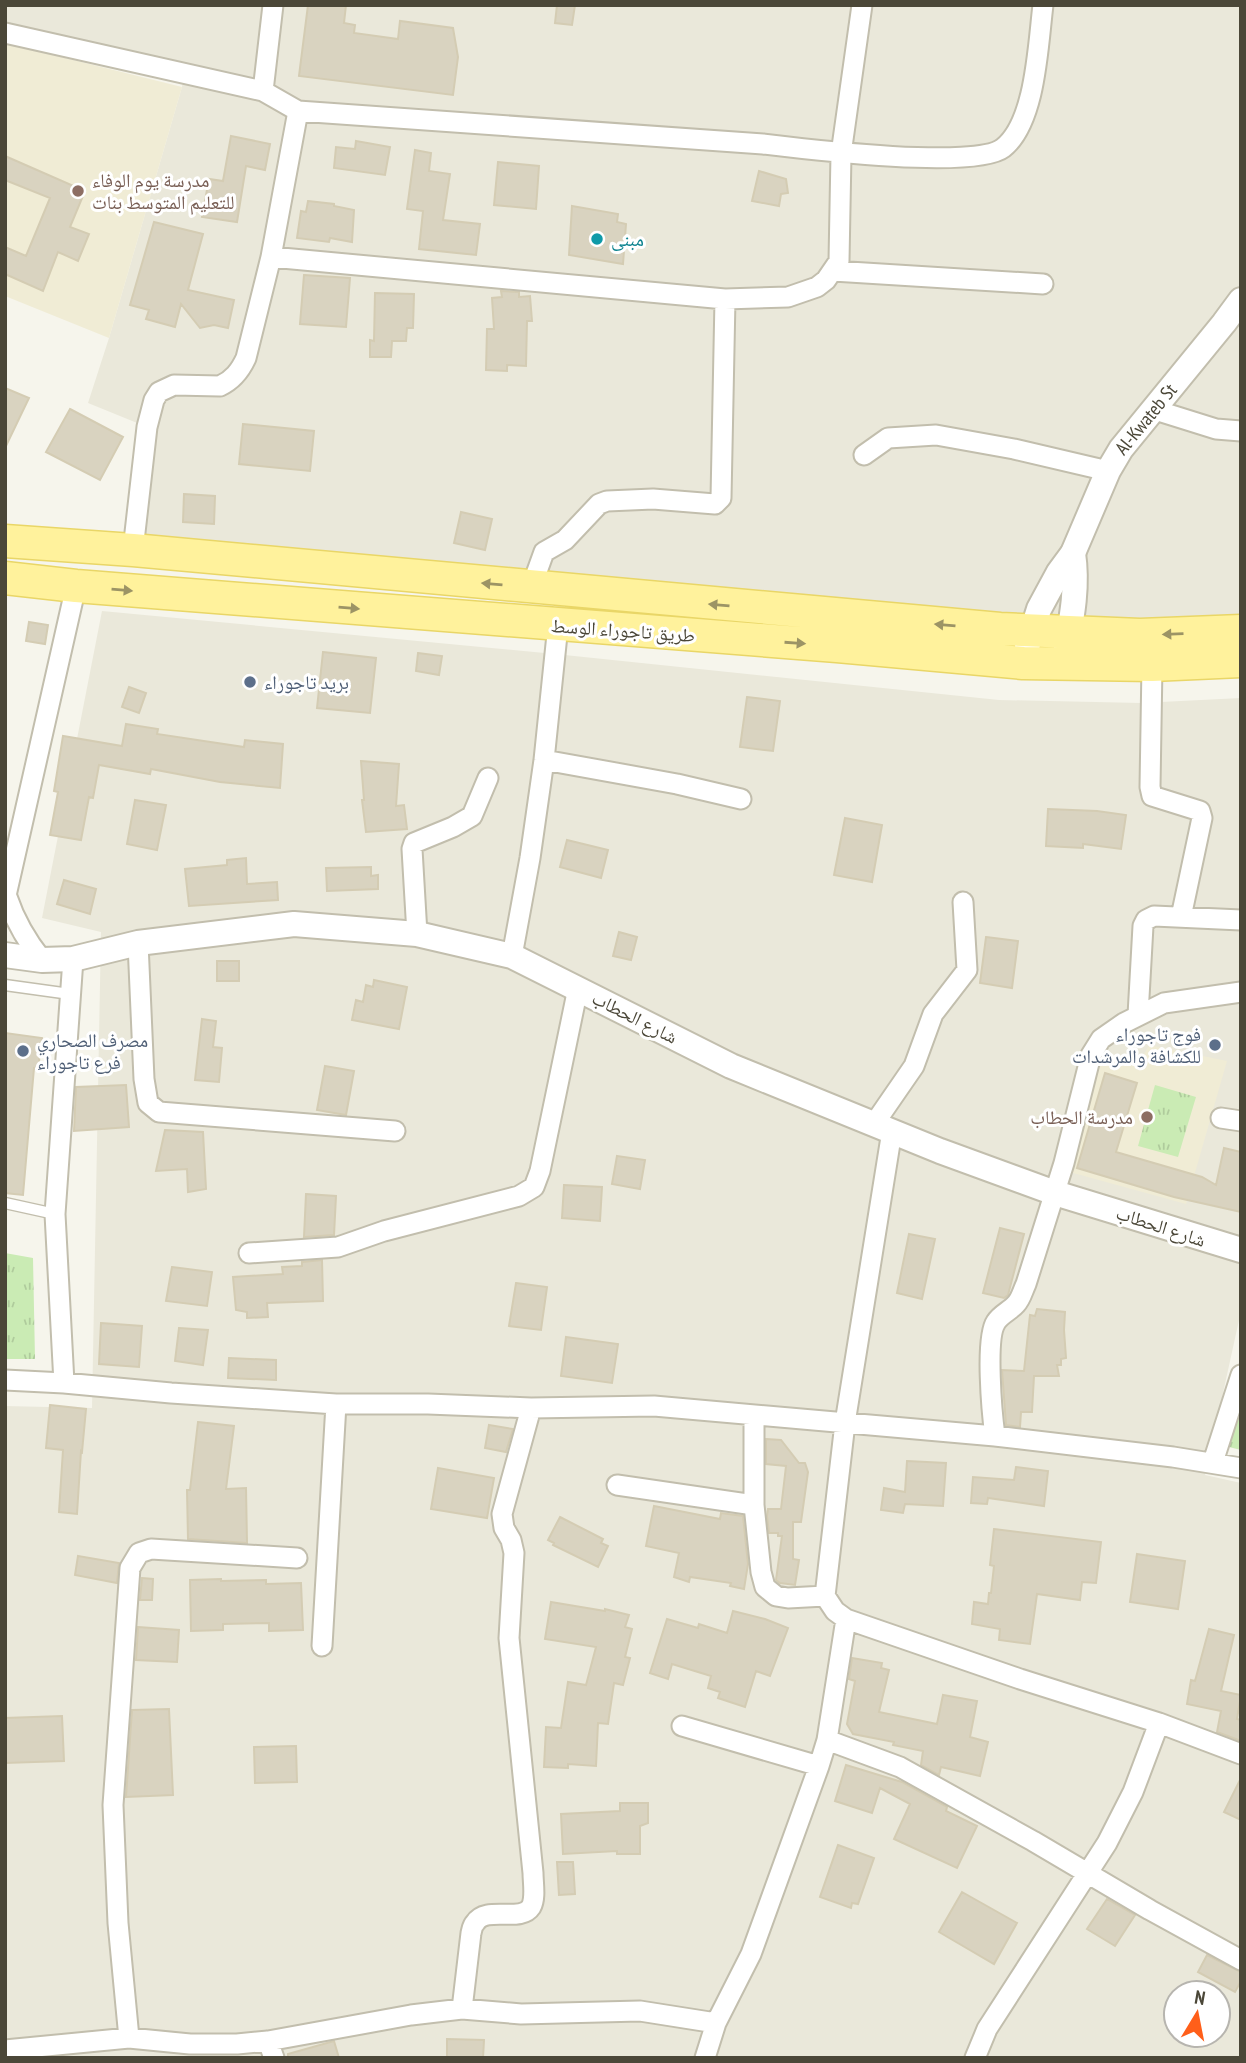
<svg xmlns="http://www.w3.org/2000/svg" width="1246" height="2063" viewBox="0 0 1246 2063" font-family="'PT Sans Narrow','Noto Naskh Arabic',sans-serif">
	<defs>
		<pattern id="park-tufts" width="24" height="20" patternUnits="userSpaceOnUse" patternTransform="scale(1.75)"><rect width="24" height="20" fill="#caebb4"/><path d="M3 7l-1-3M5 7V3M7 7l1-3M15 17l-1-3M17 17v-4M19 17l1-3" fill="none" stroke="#afcb9c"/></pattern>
	</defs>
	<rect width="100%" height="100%" fill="#f6f5ec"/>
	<path fill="#eae8da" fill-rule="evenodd" d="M5,5H1241V631L133,550L147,427L88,403L109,338L182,87L184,74L5,33Z
		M102,611L555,654L999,700L1141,703L1241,698V1311L1205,1475L1241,1483V2058H5V1406L92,1408L101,932L42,918ZM1176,1993H1218V2035H1176Z"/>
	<path fill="#f0ecd5" d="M5,43L182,87L109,338L5,296Z
		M1149,1045L1227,1061L1186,1204L1066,1171L1102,1055L1140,1062Z"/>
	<path fill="url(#park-tufts)" d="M1155,1085L1196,1097L1178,1157L1138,1146Z
		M5,1253L33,1258L35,1359H5Z
		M1241,1405V1450L1229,1447Z"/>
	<path fill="#d9d3c0" stroke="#d4ccb3" stroke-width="2" d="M308,5H346L344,23L355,25L354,33L398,39L400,21L453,28L458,57L453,95L299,76Z
		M557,5H575L572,25L555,23Z
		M231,136L270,144L265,170L246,166L237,222L202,217L209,179L223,181Z
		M356,141L390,147L385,175L334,168L336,147L355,149Z
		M415,150L431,153L429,171L450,174L443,220L480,224L476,255L419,249L423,211L407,209Z
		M5,156L85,191L70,227L89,234L78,261L58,252L43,291L5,274V247L26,256L50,198L5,180Z
		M498,162L539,166L536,209L494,205Z
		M759,171L786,179L788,193L781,194L779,206L752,201Z
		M308,201L334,204V206L354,210L352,242L330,238L329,242L297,238L301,211L306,212Z
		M572,206L618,214L617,222L626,224L623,264L569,255Z
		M154,222L203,234L188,290L234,300L228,328L214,325L200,328L181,304L175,327L146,319L149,310L130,305Z
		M304,275L350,278L346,327L300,324Z
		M501,291L519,292V297L530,296L532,321H527L526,366L507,365V371L486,370L487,329H494L492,298L502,297Z
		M375,293L414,294L413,328H407L406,341H392L391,357H370V340L374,341Z
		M5,388L29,398L5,448Z
		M70,409L123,437L100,480L46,452Z
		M243,424L314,431L310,471L239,464Z
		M184,494L215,496L214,524L183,522Z
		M461,512L492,519L485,550L454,543Z
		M29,622L48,625L45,644L26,641Z
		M323,652L376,658L370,713L317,708Z
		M418,653L442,656L439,675L416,671Z
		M129,687L146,693L139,713L122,707Z
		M747,697L780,701L773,751L740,747Z
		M126,724L158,729L157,734L244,747L245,740L283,744L280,788L220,782L151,769L150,774L99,765L93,798L89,797L81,840L50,835L58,792L54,791L63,736L122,746Z
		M361,761L399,764L396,806L404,805L407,829L366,832L362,800H364Z
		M135,800L166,805L157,850L127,844Z
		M1048,809L1097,811L1126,815L1121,849L1083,844V848L1046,846Z
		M845,818L882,825L872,882L834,875Z
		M567,840L608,850L601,878L560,867Z
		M246,858L247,884L277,882L278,900L189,906L185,869L227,865V860Z
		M371,867V876L378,875V889L327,891L326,868Z
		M64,880L96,889L90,914L57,904Z
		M619,932L637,937L631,960L613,956Z
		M986,937L1018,941L1012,988L980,983Z
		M217,961H239V981H217Z
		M374,980L407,987L399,1029L352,1020L356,1000L363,1002L366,985L373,987Z
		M202,1019L216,1021L213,1047L222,1048L219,1082L195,1080Z
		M5,1033L42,1038L38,1069L34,1068L23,1195L5,1193Z
		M325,1066L354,1071L346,1115L317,1110Z
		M1105,1073L1137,1083L1116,1152L1202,1177L1216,1185L1224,1148L1241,1152V1212L1174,1197L1077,1168Z
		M126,1085L129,1127L74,1131L76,1087Z
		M165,1130L203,1132L206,1189L188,1192L187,1169L156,1171Z
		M617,1156L645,1160L640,1189L612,1184Z
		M564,1185L602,1187L600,1221L562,1218Z
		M306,1194L336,1196L334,1235L304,1237Z
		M1000,1228L1024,1234L1008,1295L1004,1298L983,1293Z
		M909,1234L935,1239L922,1299L897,1293Z
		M322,1260L323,1301L267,1303L268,1317L247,1318V1312L236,1310L233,1277L283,1274L282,1267L302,1266V1262Z
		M172,1267L212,1272L207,1306L166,1301Z
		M516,1283L547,1287L541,1330L509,1326Z
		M1037,1309L1065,1312L1064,1330L1066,1358L1061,1359V1365H1057L1059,1376H1034L1032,1412H1021L1020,1427L1006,1425L1002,1370L1024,1371L1030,1315L1035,1316Z
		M101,1323L142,1326L139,1367L99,1364Z
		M179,1328L208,1330L203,1365L175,1361Z
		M566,1337L618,1344L612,1383L561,1376Z
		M229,1358L276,1360V1380L228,1378Z
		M50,1405L86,1409L82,1452L81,1451L77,1514L59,1512L63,1450L46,1448Z
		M198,1422L234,1426L226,1489L246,1488L247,1543L188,1539L187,1490H190Z
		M489,1425L513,1429L506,1452L485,1448Z
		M766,1439L781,1440L799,1463H805L808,1472L801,1522H793V1559L799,1560L795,1585L780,1583L776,1580L782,1536H778V1533H769L767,1516L768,1509H781L786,1466L766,1464Z
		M907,1461L946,1463L943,1506L905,1504L903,1513L881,1510L884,1488L905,1492Z
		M1016,1467L1048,1471L1044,1506L988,1498L987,1504L971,1503L973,1477L1014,1480Z
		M438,1468L494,1478L487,1518L431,1509Z
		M654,1506L720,1519L721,1513L743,1516L748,1564L744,1589L730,1586L731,1583L690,1577L689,1582L674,1577L679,1553L646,1546Z
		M560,1517L603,1539L601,1543L608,1546L598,1567L553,1545L554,1543L548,1540Z
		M994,1529L1101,1542L1096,1583L1082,1582L1080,1600L1037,1594L1030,1644L999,1640L1000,1629L972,1624L974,1602L988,1604L989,1593H991L994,1566L990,1565Z
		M1137,1554L1185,1561L1178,1609L1130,1602Z
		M78,1556L119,1563L117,1583L75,1575Z
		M142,1578L153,1579L152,1600H140Z
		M221,1579V1581L266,1580V1584L301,1583L303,1630L269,1631V1623L223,1624V1630L191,1631L190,1580Z
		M551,1602L605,1611V1609L629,1615L625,1627L632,1629L625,1657L630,1658L623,1685L614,1683L608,1724L598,1723L596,1766L568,1764V1768L544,1767L546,1727L561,1728L568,1682L586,1685L596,1647L545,1639Z
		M733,1611L765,1619L788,1628L770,1676L756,1671L745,1707L718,1698L720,1692L708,1688L711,1676L672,1664L668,1679L650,1673L667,1619L698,1628L699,1624L727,1633Z
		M138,1627L179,1630L177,1662L136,1660Z
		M1209,1629L1234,1635L1221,1691L1241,1695L1237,1719L1241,1720V1741L1217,1732L1221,1711L1187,1704L1191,1680L1195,1681Z
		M852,1658L882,1663L881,1668L889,1670L879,1712L937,1724L943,1695L977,1701L970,1737L988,1742L980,1776L941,1767L939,1775L921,1765L923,1751L893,1745L894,1742L853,1734L847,1724L855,1681L849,1679Z
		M169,1709L173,1795L126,1797L132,1710Z
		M62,1716L64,1761L5,1763V1718Z
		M296,1746L297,1782L255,1783L254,1747Z
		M846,1765L902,1782L947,1807L946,1811L977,1826L957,1868L894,1839L910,1804L880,1788L872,1813L835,1801Z
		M1241,1778V1820L1224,1812Z
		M620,1803H648V1823L640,1826V1854H617V1851L563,1854L561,1814L620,1811Z
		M838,1845L874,1858L858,1904L852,1903L851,1908L820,1897Z
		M557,1862H573L575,1894L559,1895Z
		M962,1892L1017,1923L994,1964L939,1932Z
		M1107,1899L1135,1915L1115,1946L1087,1929Z
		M1207,1955L1241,1972V1981L1235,1992L1198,1972Z
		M447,2039L484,2040L483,2058H447Z
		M334,2041L339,2058H288V2054Z"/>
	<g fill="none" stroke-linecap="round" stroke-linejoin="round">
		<g stroke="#c2bead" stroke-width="13">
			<path id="service" d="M5,985L70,994
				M5,1203L55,1214"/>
		</g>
		<g stroke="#c2bead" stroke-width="23">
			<path id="minor" d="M5,33L263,91L298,111L763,144C805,149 975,170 1003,148C1036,122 1038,44 1043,5
				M263,91L273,5
				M271,257L725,299L788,297L817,287L826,280L839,261L841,154L862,5
				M833,271L1043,284
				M1152,409L1216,429L1241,431
				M864,455L888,438L936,435L1014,449L1108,471
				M133,550L147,427L154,400L159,392L174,385L220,386C233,380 240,371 246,358L271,257L298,111
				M531,588L544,552L565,540L599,504L607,501L653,499L715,504L721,498L725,299
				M1152,665L1150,787L1152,796L1200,811L1202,818L1181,917
				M544,760L677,784L741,799
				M7,897C15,921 26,940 42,960
				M5,900L76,586
				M417,934L412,849L414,843L453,827L472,816L488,778
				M138,943L144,1079L148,1103L159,1112L395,1131
				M512,956L530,858L544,760L558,625
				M1138,1015L1143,926L1146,920L1154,916L1241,920
				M1221,1118L1241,1121
				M874,1124L914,1066L933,1014L967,970L963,902
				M892,1131L845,1423L825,1596L835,1611L846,1619L1020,1679L1159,1723L1241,1754
				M249,1253L338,1247L384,1231L519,1196L534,1187L540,1171L578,988
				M5,1380L64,1383L171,1393L336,1404H428L531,1408L654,1406L995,1436L1173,1457L1241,1468
				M64,1383L55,1214L73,959
				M754,1415V1505L761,1572L765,1587L776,1596L788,1598L825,1596
				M995,1436C992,1414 985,1338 996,1322C1001,1314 1010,1311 1016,1304C1021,1299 1023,1290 1026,1284L1064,1163L1091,1055L1101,1039L1124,1023L1164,1003L1241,992
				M1213,1462L1241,1375
				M617,1485L754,1505
				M322,1646L336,1404
				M682,1726L819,1766
				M827,1740L900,1767L1033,1841L1150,1910L1241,1960
				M462,2009L471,1933C472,1930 472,1926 475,1923C486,1905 521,1923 531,1907C536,1898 533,1883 533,1873L509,1638L514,1553L511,1540L504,1528L502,1514L531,1408
				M129,2038L118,1923L113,1805L130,1568L139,1553L151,1549L297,1558
				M268,2041L274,2058
				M5,2050L129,2038L190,2044H237L268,2041L411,2015L462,2009L521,2014L640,2011L716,2023
				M705,2058L716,2023L751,1954L819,1766L827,1740L846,1619
				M975,2058L987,2029L1107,1843L1133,1792L1159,1723"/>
		</g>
		<g stroke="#c2bead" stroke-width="28">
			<g id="tertiary">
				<path id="s1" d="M1027,647L1039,609L1059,572L1073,553L1108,471L1121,449L1224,323L1241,300"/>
				<path d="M1066,649C1072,617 1078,586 1073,553"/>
				<path d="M5,955L42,960L73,959L138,943L294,924L417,934L512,956L731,1066L940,1151L1055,1193L1241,1250"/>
			</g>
		</g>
		<g stroke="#e9d667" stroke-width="35">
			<path id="primary" d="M5,541L133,550L1000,629L1140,635L1241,631
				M5,578L76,586L837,646L1023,663L1152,665L1241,661"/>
		</g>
		<use href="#service" stroke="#fff" stroke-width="10"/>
		<use href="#minor" stroke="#fff" stroke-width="19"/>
		<use href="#tertiary" stroke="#fff" stroke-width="24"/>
		<use href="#primary" stroke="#fff29c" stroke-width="32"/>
	</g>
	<defs><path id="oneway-solid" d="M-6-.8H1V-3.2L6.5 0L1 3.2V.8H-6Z" transform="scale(1.75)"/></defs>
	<g fill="#9c9465">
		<use href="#oneway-solid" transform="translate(492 584) rotate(-175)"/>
		<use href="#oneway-solid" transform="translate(122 590) rotate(5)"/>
		<use href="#oneway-solid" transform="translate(719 605) rotate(-175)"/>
		<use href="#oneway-solid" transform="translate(349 608) rotate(5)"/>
		<use href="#oneway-solid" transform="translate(945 625) rotate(-175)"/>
		<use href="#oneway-solid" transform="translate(1173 634) rotate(178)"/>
		<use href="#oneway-solid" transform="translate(795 643) rotate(4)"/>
	</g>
	<g fill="#8d6e63" stroke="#fff" stroke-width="2.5">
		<circle cx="78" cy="191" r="7"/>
		<circle cx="1147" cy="1117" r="7"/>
	</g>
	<circle fill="#0f9aa8" stroke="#fff" stroke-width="2.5" cx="597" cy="239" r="7"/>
	<g fill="#5c6f8a" stroke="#fff" stroke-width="2.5">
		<circle cx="250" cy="682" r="7"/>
		<circle cx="1215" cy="1045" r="7"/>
		<circle cx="23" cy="1051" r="7"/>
	</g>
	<g text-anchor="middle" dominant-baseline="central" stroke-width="6" stroke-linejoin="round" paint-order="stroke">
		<g font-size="19" fill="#785e54" stroke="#fff" text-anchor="start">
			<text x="92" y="180">مدرسة يوم الوفاء<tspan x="92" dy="22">للتعليم المتوسط بنات</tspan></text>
			<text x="1133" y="1117" text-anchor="end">مدرسة الحطاب</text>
		</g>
		<g font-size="19" fill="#0d838f" stroke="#fff" text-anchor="start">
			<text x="611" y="239">مبنى</text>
		</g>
		<g font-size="19" fill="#4b4738" stroke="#fff">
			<text stroke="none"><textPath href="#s1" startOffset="259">Al-Kwateb St</textPath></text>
			<text transform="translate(623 630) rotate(4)">طريق تاجوراء الوسط</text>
			<text transform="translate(635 1017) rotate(27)">شارع الحطاب</text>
			<text transform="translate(1161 1226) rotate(18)">شارع الحطاب</text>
		</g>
		<g font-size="19" fill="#4e5e75" stroke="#fff" text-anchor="start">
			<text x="264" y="682">بريد تاجوراء</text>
			<text x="1201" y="1034" text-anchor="end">فوج تاجوراء<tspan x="1201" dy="22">للكشافة والمرشدات</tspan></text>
			<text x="37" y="1040">مصرف الصحاري<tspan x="37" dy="22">فرع تاجوراء</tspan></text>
		</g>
	</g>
	<rect width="1246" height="2063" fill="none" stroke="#4b4738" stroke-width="14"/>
	<g transform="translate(1197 2014) rotate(10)"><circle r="33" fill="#ffffff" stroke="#b7b5af" stroke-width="2"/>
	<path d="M0-5L12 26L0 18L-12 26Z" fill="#ff5f1a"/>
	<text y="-10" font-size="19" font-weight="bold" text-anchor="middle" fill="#4b4738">N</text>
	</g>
</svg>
